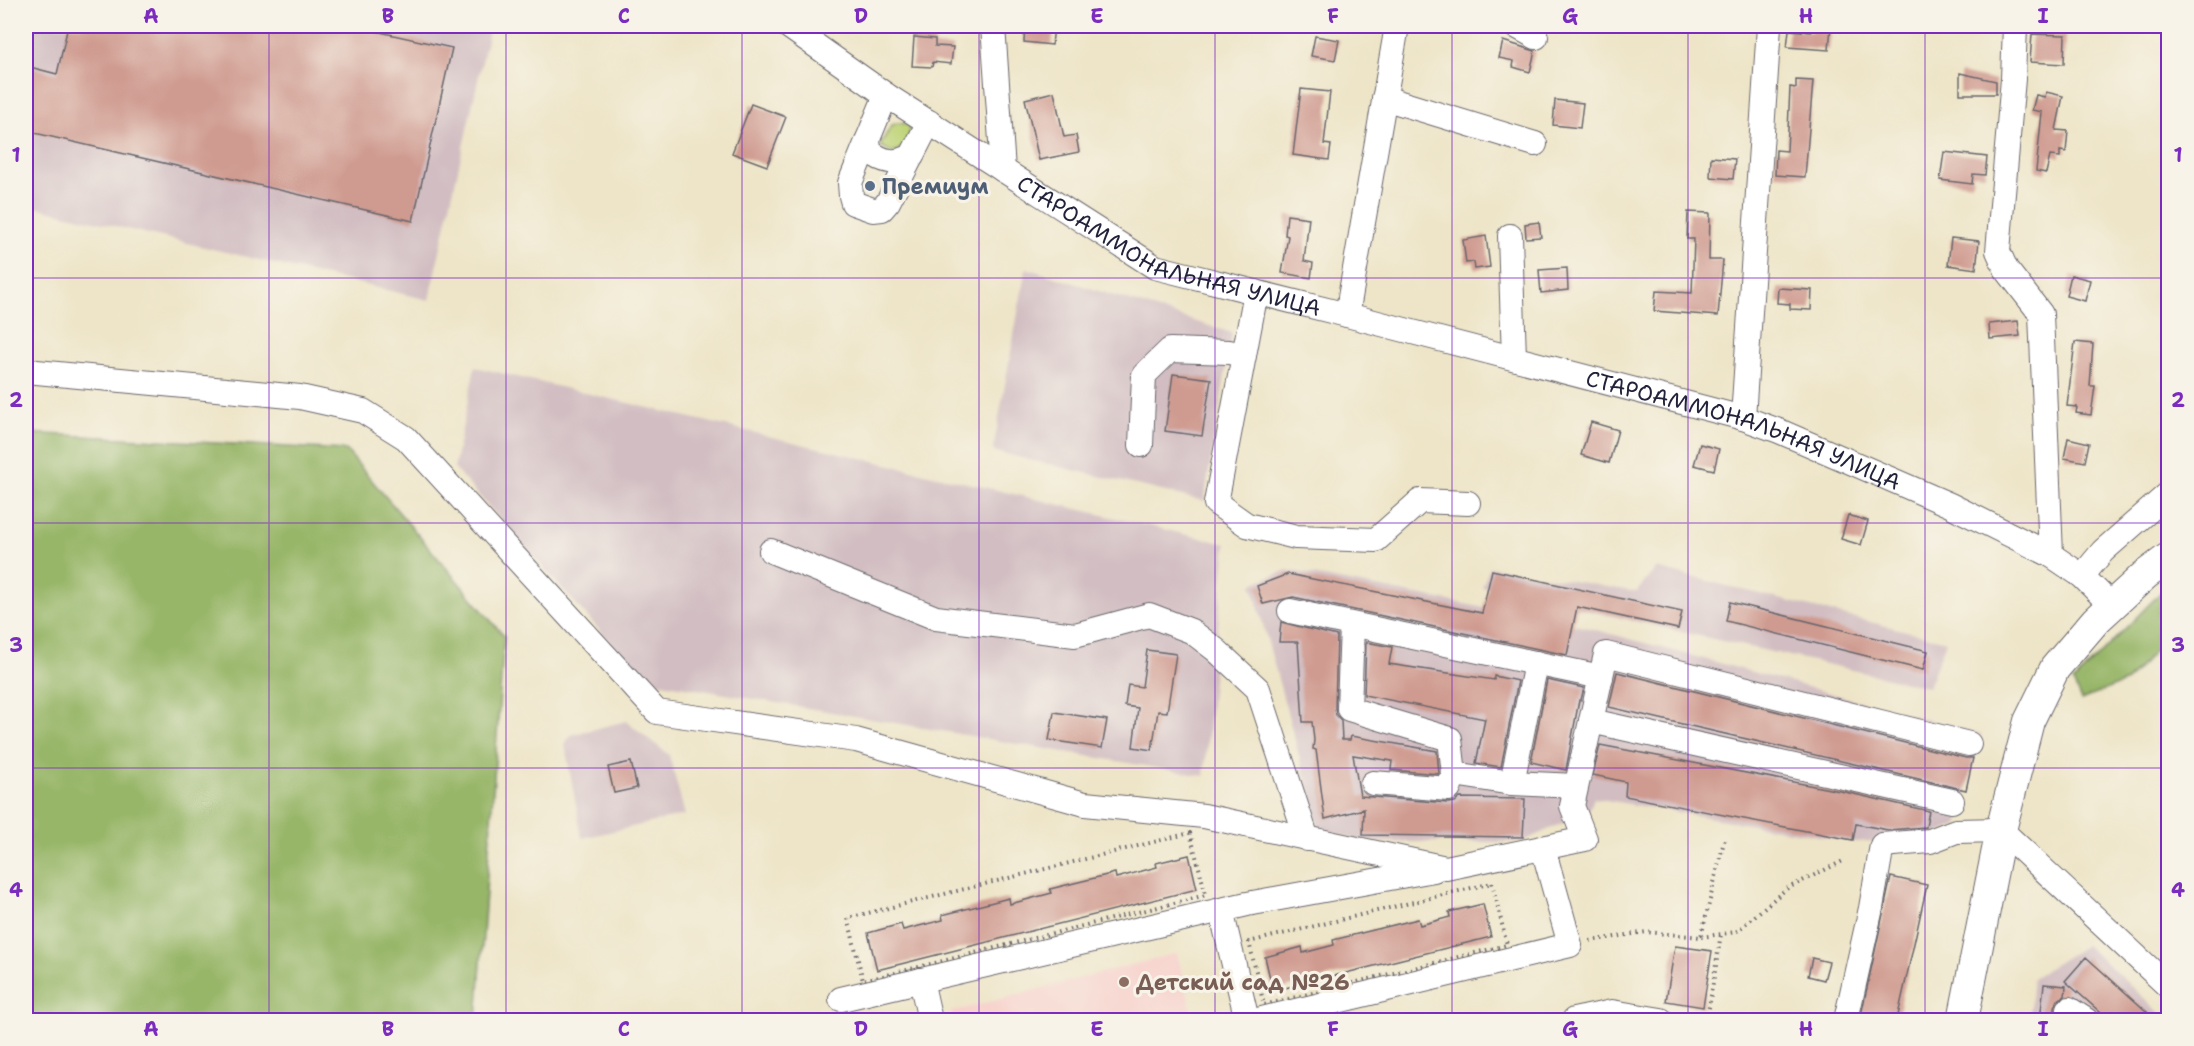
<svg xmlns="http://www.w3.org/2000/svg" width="2194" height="1046" viewBox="0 0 2194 1046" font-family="'Shantell Sans',sans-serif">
	<rect width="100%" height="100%" fill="#f7f3e8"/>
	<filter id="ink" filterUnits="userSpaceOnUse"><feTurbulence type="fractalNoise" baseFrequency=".0167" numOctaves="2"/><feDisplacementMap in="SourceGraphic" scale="12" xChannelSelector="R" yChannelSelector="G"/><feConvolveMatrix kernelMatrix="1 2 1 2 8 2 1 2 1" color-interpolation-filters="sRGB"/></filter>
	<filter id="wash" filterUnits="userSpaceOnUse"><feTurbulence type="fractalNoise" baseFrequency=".008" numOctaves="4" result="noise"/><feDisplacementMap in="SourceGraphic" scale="24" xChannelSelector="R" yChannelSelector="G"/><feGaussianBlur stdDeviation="1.35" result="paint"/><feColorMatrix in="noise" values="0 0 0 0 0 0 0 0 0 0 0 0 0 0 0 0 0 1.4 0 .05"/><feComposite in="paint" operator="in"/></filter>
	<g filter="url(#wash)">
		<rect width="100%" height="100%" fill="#eee5c8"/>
		<path fill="#f7d0cb" d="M1177,953L1194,1020H953L951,1012Z"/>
		<path fill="#d2bec2" d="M26,26H490L429,300L26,205Z
			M1026,268L1232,333L1204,501L993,451Z
			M475,367L1226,544L1204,776L644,680L454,468Z
			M1490,567L1637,592L1656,568L1946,641L1928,687L1482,587Z
			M1287,570L1589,628L1981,734L1958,825L1923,839L1854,842L1594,798L1589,811L1521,842H1362L1319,828L1252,584Z
			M626,721L669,755L685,815L582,838L565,744L571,735Z
			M2086,945L2168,1020H2029L2033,978Z"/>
		<path fill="#bfd478" stroke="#707b5a" stroke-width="1.5" d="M898,123L907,124L910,127C910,139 904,149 893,153L881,146V143L892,125Z"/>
		<path fill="#97b668" stroke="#5c6c52" stroke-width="1.5" d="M26,433L346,450L504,636L477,1020H26Z
			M2168,585V636L2127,681L2081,700L2073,682Z"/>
		<g id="blocks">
			<path fill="#cf9a8f" d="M68,26H353L452,48L413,221L26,131V66L57,74Z
				M1025,26H1054L1052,45L1024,42Z
				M1811,26H1831L1829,50L1787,47L1789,30L1811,32Z
				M2032,34L2065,35L2064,64L2030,62Z
				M1315,36L1339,40L1335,60L1311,56Z
				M914,37L935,39V46L953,47L951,64L933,62L932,67L912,66Z
				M1503,41L1535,51L1530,72L1513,67L1514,61L1499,58Z
				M1960,73L1996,81V94H1960Z
				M1796,80L1813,81L1805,177L1775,175L1776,150L1787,151L1790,87L1796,88Z
				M1301,89L1330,92L1324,144L1331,145L1329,160L1293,155Z
				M1054,92L1064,137L1076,135L1079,152L1039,160L1025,99Z
				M2046,92L2063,96L2056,130L2068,131L2066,152L2060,151V157L2050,156L2046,173L2036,171L2042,112L2032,110L2036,95L2045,97Z
				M1555,100L1583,103L1580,128L1553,125Z
				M751,104L786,117L767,166L732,153Z
				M1944,152L1987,157L1985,175L1973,174L1972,184L1940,180Z
				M1711,157L1735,159L1733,179L1710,177Z
				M1688,212L1710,213L1709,260H1723L1718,316L1654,311L1656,291L1692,293L1694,239H1687Z
				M1287,215L1309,218L1304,261L1313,263L1311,278L1282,273L1288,236L1285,235Z
				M1539,222L1541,237L1526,238L1525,224Z
				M1486,236L1490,267L1475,269L1474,262L1466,263L1463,240Z
				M1951,238L1979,241L1976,269L1948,265Z
				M1567,268L1568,290L1541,293L1539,270Z
				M2071,275L2090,280L2085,301L2066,296Z
				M1778,288L1812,290L1811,310L1790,309V304L1777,303Z
				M2018,321L2020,336L1990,339L1989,324Z
				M2075,342L2093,344L2090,386H2095L2091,415L2076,413L2077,407L2067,406Z
				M1173,374L1211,379L1202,436L1165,431Z
				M1591,422L1618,430L1609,463L1581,455Z
				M2068,438L2089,443L2085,462L2064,458Z
				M1700,444L1719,449L1714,470L1694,465Z
				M1848,515L1868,521L1861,545L1841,539Z
				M1492,570L1682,612L1678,629L1577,607L1567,655L1293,597L1263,604L1257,586L1288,574L1482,613Z
				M1730,602L1928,651L1923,670L1726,621Z
				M1281,622L1337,636L1335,708L1336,715L1341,720L1342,740H1350L1351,736L1437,751L1439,774L1391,770L1392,761L1353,755L1360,796L1448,803L1455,802L1460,798L1525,799L1523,837L1363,835L1364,809L1325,819L1316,750L1313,749L1314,740L1312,722H1303L1298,642H1279Z
				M1366,642L1392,647L1389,664L1494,680V676L1518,681L1501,767L1476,763L1485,719L1364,695Z
				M1147,650L1176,654L1167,712L1158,711L1152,750L1133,747L1138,708L1125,706L1128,685L1142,687Z
				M1617,672L1966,758H1973L1966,790L1609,707Z
				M1547,680L1584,688L1581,700H1579L1566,770L1531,762Z
				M1054,712L1107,720L1102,748L1049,740Z
				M1600,745L1845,792L1929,811L1926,827L1888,830L1856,824L1853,840L1625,796L1626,782L1593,775Z
				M631,762L637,788L614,793L608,767Z
				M1189,855L1197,889L877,970L868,933L901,924L903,930L943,920L942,915L1009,898L1010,904L1052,893L1050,889L1115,873L1116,878L1157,867L1156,863Z
				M1891,877L1927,885L1897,1020H1860Z
				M1483,904L1491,937L1273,991L1265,957L1302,947L1303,953L1334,945L1333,940L1418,919L1420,925L1450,917L1449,912Z
				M1675,946L1712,951L1703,1007L1666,1001Z
				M2086,957L2156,1020H2109L2065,981Z
				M1812,958L1829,962L1824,980L1808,976Z
				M2044,984L2066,986L2065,996L2058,1000L2055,1007L2054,1020H2040Z"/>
		</g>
	</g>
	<g filter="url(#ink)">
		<use href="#blocks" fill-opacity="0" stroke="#69666c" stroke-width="1.5"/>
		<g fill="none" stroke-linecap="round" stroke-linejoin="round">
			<g stroke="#69666c" stroke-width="26">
				<g id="minor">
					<path id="s1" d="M788,26L886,95L1155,267L1347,315L1743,418L1779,431L1950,505L2051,555L2082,576L2112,606"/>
					<path d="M993,26L1003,170"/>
					<path d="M1516,26L1536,37"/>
					<path d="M2015,26L2013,79L1998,251L2006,269L2041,314L2051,555"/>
					<path d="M886,95L850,183L851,196L853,203L873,210L882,209L888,202L929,122"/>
					<path d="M1384,98L1535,144"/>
					<path d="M868,139L869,151C884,163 895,164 912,156"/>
					<path d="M1510,236L1514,358"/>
					<path d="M1256,292L1216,503L1247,525L1296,537L1376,540L1420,501L1468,503"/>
					<path d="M1347,315L1397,26"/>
					<path d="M26,371L300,397L363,411L406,438L657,712L856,740L1085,804L1204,816L1446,868L1585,839L1572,806L1591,721L1952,801"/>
					<path d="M1743,418L1769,26"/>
					<path d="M1141,445L1144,375L1170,350L1229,352L1244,355"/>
					<path d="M771,551L936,618L1075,635L1149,615L1191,631L1216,650L1258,689L1307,839"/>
					<path d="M2082,576L2103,551L2168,494"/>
					<path d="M1290,611L1601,677"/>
					<path d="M1352,625L1349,709L1450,739L1454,774L1512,783L1576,786"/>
					<path d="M1591,721L1606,654L1969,744"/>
					<path d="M1373,783L1449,789L1454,774"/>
					<path d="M1512,783L1536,663"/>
					<path d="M1221,910L1247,1020"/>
					<path d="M921,980L930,1020"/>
					<path d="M841,999L1247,904L1434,870"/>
					<path d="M1258,1020L1570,945L1543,848"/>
					<path d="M1574,1020L1612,1012L1661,1020"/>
					<path d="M1846,1020L1871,908L1882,845L1930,841L1956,831L2001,830L2168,986"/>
					<path d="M2068,1020L2069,1009L2086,1020"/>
				</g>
			</g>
			<g stroke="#69666c" stroke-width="32">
				<path id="major" d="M1963,1020L2001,830L2029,721L2055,668L2096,620L2145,575L2168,558"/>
			</g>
			<path stroke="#69666c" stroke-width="4" stroke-dasharray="1.5 4.5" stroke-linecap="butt" d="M1190,833L1206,895L863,981L848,918Z
				M1492,883L1507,945L1264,1005L1249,942Z
				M1701,937L1736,932L1786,889L1845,860
				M1590,941L1646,932L1701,937L1725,837
				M1707,1020L1721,934"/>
			<use href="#minor" stroke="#fff" stroke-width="24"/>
			<use href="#major" stroke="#fff" stroke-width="30"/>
		</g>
	</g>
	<path fill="none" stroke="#7b2cbf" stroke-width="1.5" stroke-opacity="0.55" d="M269,26V1020M506,26V1020M742,26V1020M979,26V1020M1215,26V1020M1452,26V1020M1688,26V1020M1925,26V1020M26,278H2168M26,523H2168M26,768H2168"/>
	<circle fill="#5c6f8a" stroke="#f7f3e8" stroke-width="2" cx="870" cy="186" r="6"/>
	<circle fill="#8d6e63" stroke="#f7f3e8" stroke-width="2" cx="1124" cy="982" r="6"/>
	<g text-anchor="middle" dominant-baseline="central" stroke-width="6" stroke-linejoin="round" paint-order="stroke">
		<g font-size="22" font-weight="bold" fill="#4e5e75" stroke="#f7f3e8" text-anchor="start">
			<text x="882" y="186">Премиум</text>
		</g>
		<g font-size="22" fill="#22223b" stroke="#f7f3e8">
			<text stroke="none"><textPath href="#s1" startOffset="444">СТАРОАММОНАЛЬНАЯ УЛИЦА</textPath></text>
			<text stroke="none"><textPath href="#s1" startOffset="1050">СТАРОАММОНАЛЬНАЯ УЛИЦА</textPath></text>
		</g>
		<g font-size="22" font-weight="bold" fill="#785e54" stroke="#f7f3e8" text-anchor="start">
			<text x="1136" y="982">Детский сад №26</text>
		</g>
	</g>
	<rect width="2194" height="1046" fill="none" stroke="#f7f3e8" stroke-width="66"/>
	<rect x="33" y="33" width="2128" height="980" fill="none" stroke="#7b2cbf" stroke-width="2"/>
	<g font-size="20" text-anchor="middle" font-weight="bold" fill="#7b2cbf">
		<text x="151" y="23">A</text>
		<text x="388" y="23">B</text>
		<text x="624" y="23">C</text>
		<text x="861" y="23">D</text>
		<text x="1097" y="23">E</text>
		<text x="1333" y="23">F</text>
		<text x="1570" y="23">G</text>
		<text x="1806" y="23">H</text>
		<text x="2043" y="23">I</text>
		<text x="16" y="162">1</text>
		<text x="2178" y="162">1</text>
		<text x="16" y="407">2</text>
		<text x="2178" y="407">2</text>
		<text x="16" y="652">3</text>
		<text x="2178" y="652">3</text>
		<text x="16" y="897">4</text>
		<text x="2178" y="897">4</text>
		<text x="151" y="1036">A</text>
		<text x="388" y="1036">B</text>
		<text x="624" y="1036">C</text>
		<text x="861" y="1036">D</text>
		<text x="1097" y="1036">E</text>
		<text x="1333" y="1036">F</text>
		<text x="1570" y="1036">G</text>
		<text x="1806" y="1036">H</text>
		<text x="2043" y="1036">I</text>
	</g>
</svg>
